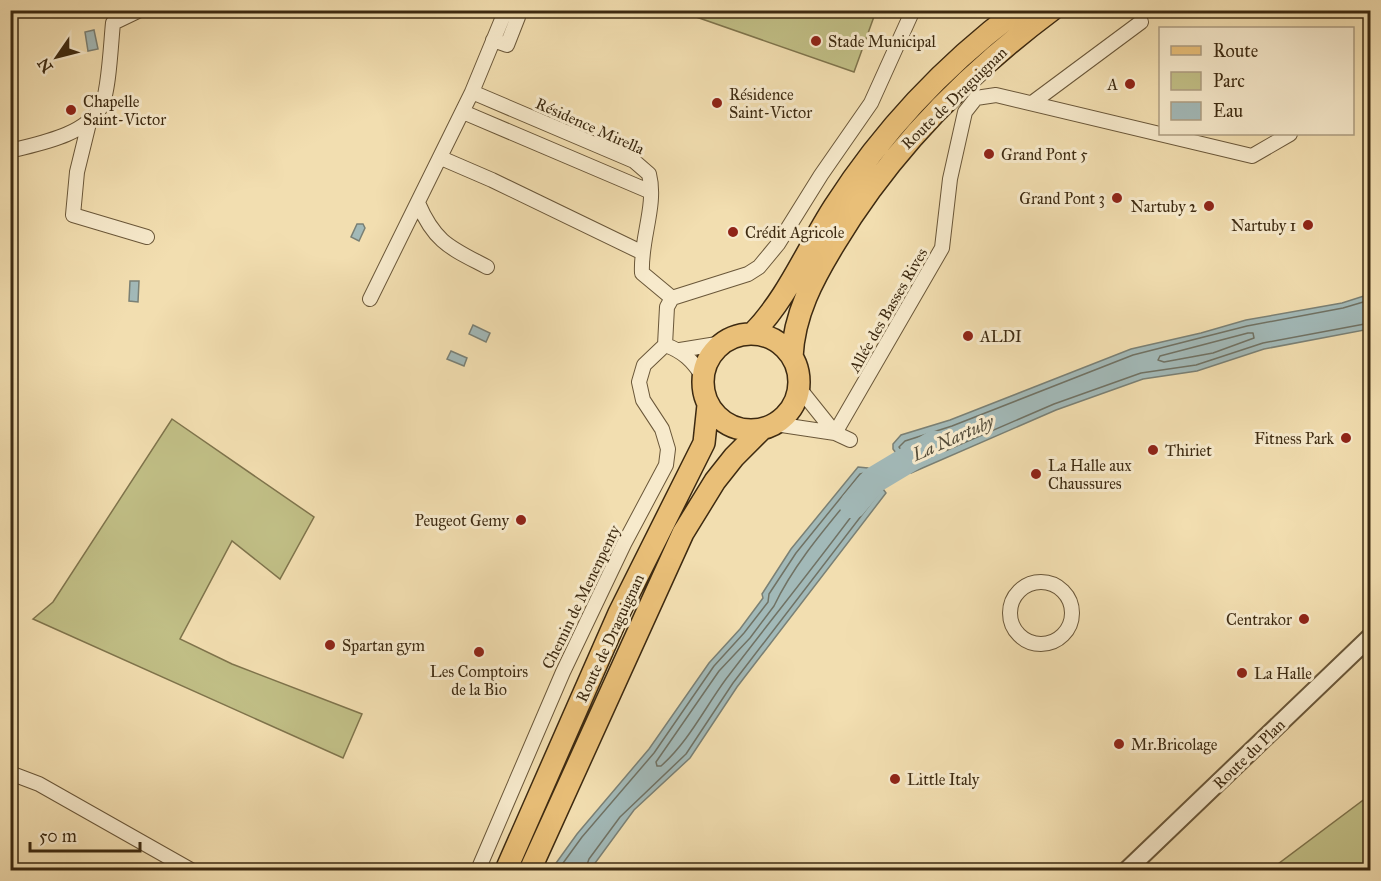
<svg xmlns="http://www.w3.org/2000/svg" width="1381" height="881" viewBox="0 0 1381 881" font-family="'IM FELL Great Primer',serif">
	<rect width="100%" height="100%" fill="#f2deb0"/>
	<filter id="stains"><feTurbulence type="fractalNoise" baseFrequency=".00333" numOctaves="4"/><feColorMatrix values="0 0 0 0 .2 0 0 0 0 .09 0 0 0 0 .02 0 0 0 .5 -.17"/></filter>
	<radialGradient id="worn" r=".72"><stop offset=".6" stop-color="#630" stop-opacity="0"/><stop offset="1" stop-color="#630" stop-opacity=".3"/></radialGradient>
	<path fill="#c1bf86" stroke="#7f744c" stroke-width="1.5" d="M679,11H876L854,72Z
		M172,419L314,517L280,579L232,541L180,639L232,664L362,714L343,758L33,619L53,602Z
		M1370,795V870H1270Z"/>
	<path fill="#a2b9b8" stroke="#7a8075" stroke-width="1.5" d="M94,30L98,49L88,51L85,32Z
		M357,224H363L365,228L359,241L351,237Z
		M130,281H139L138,302L129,301Z
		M1370,294V329L1264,349L1197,371L1143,379L1056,410L911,473L893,449V444L901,435L950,420L1131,349L1201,333L1246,320L1342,303Z
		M473,325L490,333L486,342L469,334Z
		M451,351L467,358L464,366L447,359Z
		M858,467L868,468L886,493L737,687L690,758L634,810L590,870H551L577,834L649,749L709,663L740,629L763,598L762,594L791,549Z"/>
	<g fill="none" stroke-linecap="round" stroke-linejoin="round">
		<path stroke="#707264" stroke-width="1.5" d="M1370,300L1343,308L1247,326L1133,355L952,426L905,441L899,447L911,463L915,464L1054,404L1141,373L1196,365L1263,343L1370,323
			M1248,333H1253L1254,338L1213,353L1164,362L1158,360L1160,356Z
			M944,436L948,438L947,442L917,455L911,450L913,446Z
			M864,485L868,494C822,557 773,617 726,679C704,709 689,741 661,766H657L656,762L719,671L750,638L774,606C795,562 829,524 860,486Z
			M558,870L582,837L654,753L714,666L744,633L768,602L769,594L796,553L860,474L864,473L878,494L733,683L686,754L620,817L589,859L585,870"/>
		<path stroke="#a2b9b8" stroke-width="27" d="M853,505L874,480L934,444"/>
		<g stroke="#6a5739" stroke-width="16">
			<path id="minor" d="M493,40L507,45L518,17L505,12L472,92L634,161L649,174C657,205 640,240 642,273L672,298
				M1032,103L1141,22
				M463,112L651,192
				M90,119L77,172L73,215L147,237
				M10,151C40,143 84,136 101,107C109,93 111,41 113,23L140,10
				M441,158L492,180L641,252
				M418,203C435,243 451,248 487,267
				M370,299L472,92
				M680,350L723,343
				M703,377C693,361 683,351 665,345L667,307L672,298L748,274L759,267L778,244L821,175L871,103L913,10
				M799,388L835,433
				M775,424L835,433L850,440
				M835,433L942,248L950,179L965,112L976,98L996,95L1252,156L1290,134
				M1010 613a31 31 0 1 1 62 0a31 31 0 1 1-62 0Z
				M10,773L39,784L191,870
				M478,870L563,672L624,544L666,465L668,449L662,429L643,400L639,382L644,365L665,345"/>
		</g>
		<g stroke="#6a5739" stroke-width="20">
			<path id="tertiary" d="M1127,870L1370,637"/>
		</g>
		<g stroke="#3d2a11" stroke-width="24">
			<path id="primary" d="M752,334C787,299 807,249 834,207C882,132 946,64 1018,10
				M703 382a48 48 0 1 1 96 0a48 48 0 1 1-96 0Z
				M792,357C794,314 813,279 835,243C891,150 965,75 1052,10
				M506,870L619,613L704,443L708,405
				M530,870L683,533L715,481L734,457L761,430"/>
		</g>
		<use href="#minor" stroke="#f7eacc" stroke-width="14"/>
		<use href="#tertiary" stroke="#f7eacc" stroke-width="16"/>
		<use href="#primary" stroke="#e9bf78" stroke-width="21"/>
	</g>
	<g fill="#8f2418" stroke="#f7eacc" stroke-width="2">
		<circle cx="816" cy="41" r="6"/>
		<circle cx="1130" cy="84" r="6"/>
		<circle cx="717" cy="103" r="6"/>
		<circle cx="71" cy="110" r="6"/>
		<circle cx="989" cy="154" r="6"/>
		<circle cx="1117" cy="198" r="6"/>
		<circle cx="1209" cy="206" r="6"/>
		<circle cx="1308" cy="225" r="6"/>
		<circle cx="733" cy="232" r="6"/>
		<circle cx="968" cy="336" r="6"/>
		<circle cx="1346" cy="438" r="6"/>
		<circle cx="1153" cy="450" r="6"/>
		<circle cx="1036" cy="474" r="6"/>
		<circle cx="521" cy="520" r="6"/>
		<circle cx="1304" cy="619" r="6"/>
		<circle cx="330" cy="645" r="6"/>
		<circle cx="479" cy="652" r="6"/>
		<circle cx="1242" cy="673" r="6"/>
		<circle cx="1119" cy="744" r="6"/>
		<circle cx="895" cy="779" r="6"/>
	</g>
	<g text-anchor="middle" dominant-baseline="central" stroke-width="6" stroke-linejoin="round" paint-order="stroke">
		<g font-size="16" fill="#3d2a11" stroke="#f7eacc" text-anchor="start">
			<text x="828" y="41">Stade Municipal</text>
			<text x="1118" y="84" text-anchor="end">A</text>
			<text x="729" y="94">Résidence<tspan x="729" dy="18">Saint-Victor</tspan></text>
			<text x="83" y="101">Chapelle<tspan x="83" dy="18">Saint-Victor</tspan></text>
			<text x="1001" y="154">Grand Pont 5</text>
			<text x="1105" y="198" text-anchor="end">Grand Pont 3</text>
			<text x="1197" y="206" text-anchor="end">Nartuby 2</text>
			<text x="1296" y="225" text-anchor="end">Nartuby 1</text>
			<text x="745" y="232">Crédit Agricole</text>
			<text x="980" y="336">ALDI</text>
			<text x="1334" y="438" text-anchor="end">Fitness Park</text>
			<text x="1165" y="450">Thiriet</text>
			<text x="1048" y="465">La Halle aux<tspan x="1048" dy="18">Chaussures</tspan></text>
			<text x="509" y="520" text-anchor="end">Peugeot Gemy</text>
			<text x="1292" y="619" text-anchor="end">Centrakor</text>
			<text x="342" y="645">Spartan gym</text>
			<text x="479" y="671" text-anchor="middle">Les Comptoirs<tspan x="479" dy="18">de la Bio</tspan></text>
			<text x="1254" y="673">La Halle</text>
			<text x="1131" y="744">Mr.Bricolage</text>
			<text x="907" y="779">Little Italy</text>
		</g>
		<g font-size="16" fill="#3d2a11" stroke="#f7eacc">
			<text transform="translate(954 98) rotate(-44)">Route de Draguignan</text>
			<text transform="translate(590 126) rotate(24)">Résidence Mirella</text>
			<text transform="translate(888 310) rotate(-60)">Allée des Basses Rives</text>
			<text transform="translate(581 597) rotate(-64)">Chemin de Menenpenty</text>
			<text transform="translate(610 638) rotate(-65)">Route de Draguignan</text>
			<text transform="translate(1249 754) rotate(-44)">Route du Plan</text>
		</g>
		<g font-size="18" font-style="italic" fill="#564e3b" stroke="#f7eacc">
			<text transform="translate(953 438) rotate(-24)">La Nartuby</text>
		</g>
	</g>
	<rect width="1381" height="881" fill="none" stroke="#f2deb0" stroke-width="36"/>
	<rect x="12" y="12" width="1357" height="857" fill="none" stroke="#3d2a11" stroke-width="3"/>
	<rect x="18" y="18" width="1345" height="845" fill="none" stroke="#3d2a11" stroke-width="1.5"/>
	<rect x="1159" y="27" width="195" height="108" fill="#f7eacc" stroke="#ad9d81" stroke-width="1.5"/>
	<rect x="1171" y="46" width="30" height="9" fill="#e9bf78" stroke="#ad9d81" stroke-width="1.5"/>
	<text x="1213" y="57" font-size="18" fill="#3d2a11">Route</text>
	<rect x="1171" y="72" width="30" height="18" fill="#c1bf86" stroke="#ad9d81" stroke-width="1.5"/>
	<text x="1213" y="87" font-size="18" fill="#3d2a11">Parc</text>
	<rect x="1171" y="102" width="30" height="18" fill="#a2b9b8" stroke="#ad9d81" stroke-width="1.5"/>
	<text x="1213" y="117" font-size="18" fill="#3d2a11">Eau</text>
	<g transform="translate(57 57) rotate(235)" stroke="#f7eacc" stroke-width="4.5" paint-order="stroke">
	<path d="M0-4.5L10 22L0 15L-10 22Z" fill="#3d2a11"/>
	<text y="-9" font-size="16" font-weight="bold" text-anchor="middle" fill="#3d2a11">N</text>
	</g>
	<path d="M30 842v9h110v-9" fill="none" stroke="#3d2a11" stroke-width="3"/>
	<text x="39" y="842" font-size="18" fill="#3d2a11" stroke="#f7eacc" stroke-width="4.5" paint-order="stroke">50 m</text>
	<rect width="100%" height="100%" filter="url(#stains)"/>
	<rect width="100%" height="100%" fill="url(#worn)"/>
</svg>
